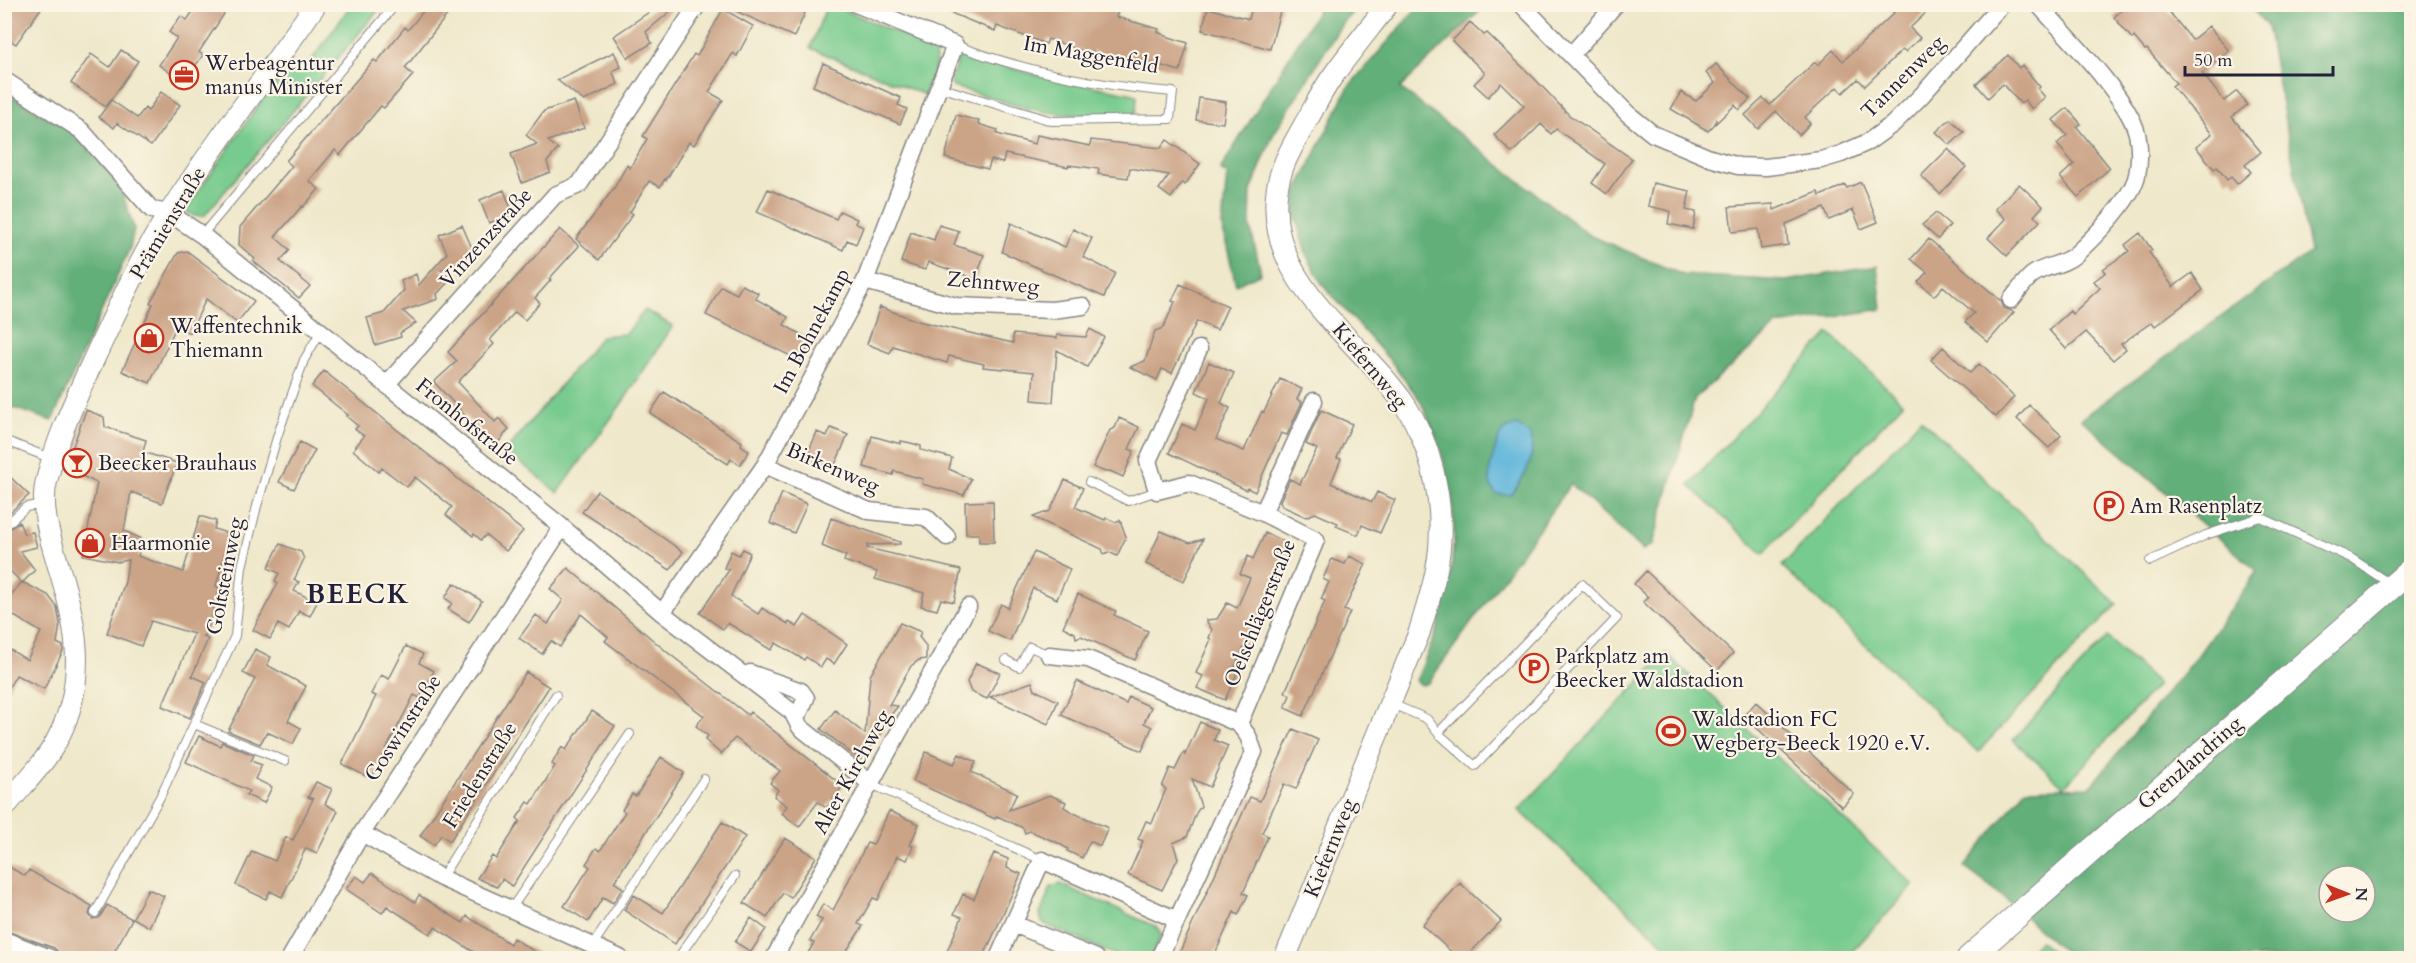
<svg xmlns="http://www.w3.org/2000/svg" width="2416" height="963" viewBox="0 0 2416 963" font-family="Cardo,serif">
	<rect width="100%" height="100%" fill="#fcf5e5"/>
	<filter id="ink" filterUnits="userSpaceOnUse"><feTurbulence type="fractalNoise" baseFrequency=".0167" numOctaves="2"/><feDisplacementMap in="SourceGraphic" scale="12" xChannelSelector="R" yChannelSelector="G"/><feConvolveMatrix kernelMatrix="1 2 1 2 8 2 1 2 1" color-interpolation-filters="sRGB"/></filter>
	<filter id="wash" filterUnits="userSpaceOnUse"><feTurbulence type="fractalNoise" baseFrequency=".008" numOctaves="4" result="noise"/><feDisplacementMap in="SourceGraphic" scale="24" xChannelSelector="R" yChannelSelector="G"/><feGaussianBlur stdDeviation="1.35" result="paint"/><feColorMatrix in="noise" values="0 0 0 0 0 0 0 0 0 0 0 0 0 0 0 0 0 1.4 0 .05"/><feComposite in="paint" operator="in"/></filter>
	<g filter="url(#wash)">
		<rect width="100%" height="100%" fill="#efe8cb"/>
		<path fill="#78cb8e" stroke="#4d7664" stroke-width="1.5" d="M351,5H383L204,216H194L185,211L288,62L303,72Z
			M827,5H833L933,48C941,62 930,81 925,95L810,48Z
			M965,55L1040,76L1134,94L1137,96L1136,110L1134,115C1098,117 1061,117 1026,108C1001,101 977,93 953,87L950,81L958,58Z
			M645,310L673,326L624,400L558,493L506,451L602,336L626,334Z
			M1829,333L1903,403L1763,554L1689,485Z
			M1921,419L2117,604L1978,752L1782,566Z
			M2107,637L2158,684L2064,787L2013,740Z
			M1666,653L1914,885L1846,958H1679L1519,810Z
			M1060,884L1157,927L1161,935L1151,958H1122L1042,923L1040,914L1051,887Z
			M2040,941L2059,958H2021Z"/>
		<path fill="#62af79" stroke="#42685a" stroke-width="1.5" fill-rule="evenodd" d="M1321,5H1360L1343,22L1273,135L1251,191L1250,225L1261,273L1236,285L1222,226L1227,174L1220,170Z
			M1420,5H1486L1400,88L1589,235L1683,275L1786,281L1877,266L1882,309L1777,325L1695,398L1653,544L1643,550L1571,484L1428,683L1421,685L1416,681L1437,630L1451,572L1454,537L1452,493L1438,441L1420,400L1394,365L1322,284L1306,254L1295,215L1296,192L1349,86Z
			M2249,5H2411V958H2072L1996,891L1964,867L2026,789L2090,787L2201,651L2257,571L2081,419L2310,252L2267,26ZM2329,876H2365V912H2329Z
			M5,92L73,132L102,163L122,192L134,228L130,248L52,421L5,405Z"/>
		<path fill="#5eb5da" stroke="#406c8a" stroke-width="1.5" d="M1517,425L1529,433C1538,456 1525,478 1510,495L1496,494C1483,479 1492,461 1497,444C1499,439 1499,434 1503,431C1507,427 1512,427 1517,425Z"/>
		<g id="blocks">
			<path fill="#cba386" d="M4,4H44L16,44L4,36Z
				M198,4H211L224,14L199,52L203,55L184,82L159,65L177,38L169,32L181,16L187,20Z
				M429,4H456L405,68L413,75L384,108L381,106L340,155L335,150L309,181L319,189L303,207L302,206L275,237L290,250L280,261L310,286L299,298L253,261L255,259L239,245L240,227L292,166L286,161L374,60L377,62L405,27L408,30Z
				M661,4H671L674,8L646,32L652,43L628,58L614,36Z
				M720,4H786L805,13L794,37Z
				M929,4H1103L1119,9L1116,17L1159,29L1158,32L1166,36L1188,43L1180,71L1141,60L1139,65L1092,51V54L1048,39L1046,44L997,26L995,31Z
				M1253,4H1282L1270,49L1202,30L1208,8L1249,19Z
				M1887,4H1935L1910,28L1920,38L1905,52L1902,50L1865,86L1858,79L1843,93L1837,87L1805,117L1810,124L1799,135L1776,111L1758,129L1745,115L1763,98L1770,105L1815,62L1818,65L1833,50L1843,61L1894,13Z
				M2129,4H2163L2192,40L2209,26L2229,51L2202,73L2224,101L2237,91L2247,105L2232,117L2261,152L2245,165L2251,172L2237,184L2231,177L2227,180L2217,167L2214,169L2196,147L2212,134L2172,86L2176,83L2147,49L2145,50L2134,37L2132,39L2114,17Z
				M723,9L753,26L737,56L733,53L709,92L723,100L694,145L689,142L666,180L665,179L660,187L649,181L630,212L633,214L599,260L576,239L614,188L627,165L630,168L647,139L643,136L694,54L697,56Z
				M1470,22L1484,35L1487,33L1534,78L1569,115L1632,159L1607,194L1592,183L1605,164L1556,129L1551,134L1541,124L1512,153L1494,135L1524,106L1501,83L1488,97L1474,84L1485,73L1452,41Z
				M121,50L138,61L106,107L71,83L91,54L110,67Z
				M614,52L621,67L612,71L618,84L584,101L557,80Z
				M2008,55L2019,68L2022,65L2040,87L2038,89L2045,97L2032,109L2025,100L2021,104L2003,84L1988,98L1976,84Z
				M823,63L901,98L898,105L907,109L900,124L813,86Z
				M1716,64L1750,99L1739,110L1735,105L1716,123V119L1715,124L1708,131L1671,109L1681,92L1696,101L1715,83L1706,73Z
				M161,92L180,105L151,146L117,123L114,128L99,117L111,100L137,118L145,108L148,111Z
				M1199,98L1226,102L1223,123L1196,120Z
				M574,101L584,128L548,141L558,149L547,162L550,172L522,183L511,154L537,144L526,135L544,111Z
				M2067,108L2081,124L2077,127L2110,168L2078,197L2060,177L2074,164L2057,144L2067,135L2053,120Z
				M956,115L979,121L978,124L998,130L997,134L1035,144L1037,135L1090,146L1091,140L1161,148L1167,140L1200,164L1185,185L1182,183L1171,198L1159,189L1169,175L1130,168L1128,178L1098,174L1099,169L1069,165L1068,167L1005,154L1003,163L991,160L988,169L945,158Z
				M1950,119L1964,132L1950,145L1936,132Z
				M1948,149L1966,167L1940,194L1921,176Z
				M1861,182L1878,222L1861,229L1853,210L1829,220L1824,208L1786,224L1788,245L1761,249L1758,229L1732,232L1729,207L1773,204L1774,210L1818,192L1820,196L1845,185L1847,188Z
				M1653,183L1690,191L1686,210L1696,212L1693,229L1668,224L1670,211L1648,206Z
				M2019,184L2043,206L2034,216L2040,221L2007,256L1988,238L2006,219L1995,209Z
				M768,189L836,219L840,211L857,219L855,223L863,227L856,244L847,240L843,250L757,212Z
				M504,190L513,214L489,223L480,200Z
				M1936,213L1950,225L1938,239L1922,225Z
				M1011,223L1065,247L1073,229L1092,238L1083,257L1115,273L1104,297L1002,252Z
				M462,225L475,255L441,270L451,279L437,294L438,299L403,311L416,323L400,333L401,337L375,345L367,318L384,313L404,290L401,281L416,274L419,285L447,253L439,235Z
				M939,225L959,231L954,245L984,255L976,279L928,262L925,270L901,262L911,232L934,240Z
				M560,229L579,246L549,279L551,280L535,298L540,303L525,320L515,312L490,340L494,344L458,382L495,422L499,418L509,429L496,445L485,437L434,382L457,361L448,352Z
				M2140,233L2152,250L2149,252L2173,287L2192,273L2203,290L2155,326L2152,322L2121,344L2126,349L2113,360L2086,332L2066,349L2049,330L2070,311L2072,314L2100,288L2094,281L2106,272L2103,269L2129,251L2125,245Z
				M1929,239L2001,301L2004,308L2014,312L1988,342L1965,322L1974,313L1943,286L1934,296L1918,282L1927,272L1911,259Z
				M187,251L254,301L237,323L206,299L190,333L176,327L150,383L122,371L153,304L150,303L178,253Z
				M1180,284L1228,306L1217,330L1197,321L1172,373L1162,369L1157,380L1130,367L1145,361L1155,331L1163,328L1175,302L1172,301Z
				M742,285L758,293L756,299L788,317L784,325L811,340L801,361L706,315L721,286L737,294Z
				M880,307L918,321L1013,343V334L1057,338V335L1086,337L1090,329L1104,337L1087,367L1057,350L1053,402L1032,400L1034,372L983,367L984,364L949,356L947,363L893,346L890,353L867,344Z
				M1943,347L1970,373L1979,364L2014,397L1996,417L1931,360Z
				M1209,362L1234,373L1221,403L1230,408L1216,439L1244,451L1262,411L1264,412L1280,379L1302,389L1297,399L1302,402L1287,435L1281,433L1255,492L1247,488L1246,490L1169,453L1182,424L1195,430L1209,398L1196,392Z
				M324,371L523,531L506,551L486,535L481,540L474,534L473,536L446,515L452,507L415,477L407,487L382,468L379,472L353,450L364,436L355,429L358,426L346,416L348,415L312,386Z
				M664,392L742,442L741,445L749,451L740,465L731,459L728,464L650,413Z
				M2029,405L2061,435L2049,448L2017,419Z
				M86,410L104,417L105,427L146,440L143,452L177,463L162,503L131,492L124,531L142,539L138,556L183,572L200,516L216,521L214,529L230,534L216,586L220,588L205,637L201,636L208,639L192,676L206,682L190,718L162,706L194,634L151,621L141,646L107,633L125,582L128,560L118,562L83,555L97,483L65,468Z
				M1321,410L1352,424L1337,458L1341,459L1331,483L1372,502L1377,492L1395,500L1380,533L1362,525L1358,535L1336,526L1338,523L1315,513L1306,517L1282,506L1280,501L1290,479L1300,484L1317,449L1306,444Z
				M1119,418L1139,427L1129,449L1134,451L1123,477L1110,471L1105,472L1093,467L1110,430L1115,428Z
				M831,428L848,435L834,467L807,455L817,432L827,436Z
				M872,436L901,444V441L911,443L921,446V450L952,458L949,469L971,479L964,495L922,484L923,479L894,471L893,475L864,467Z
				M300,442L315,450L294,489L279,482Z
				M4,471L29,495L4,518Z
				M1065,480L1083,488L1075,507L1105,520L1106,518L1115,522L1120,520L1126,537L1117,556L1109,552L1104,554L1102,549L1033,517L1050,511Z
				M597,491L683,552L670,570L582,512Z
				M782,493L807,504L794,533L770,523Z
				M993,501L994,542H979V534H966L965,502Z
				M831,518L900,542V544L868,545L867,548L961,570L954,602L941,599L937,610L921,606L924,593L875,579L877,572L844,561L846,556L822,546Z
				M19,522L24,534L33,532L37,547L20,551L35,570L22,583L4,565V533Z
				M1161,531L1190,543L1203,539L1184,581L1146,564Z
				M1265,533L1291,545L1271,587L1275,589L1265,611L1262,609L1233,671L1237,673L1225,700L1197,688L1203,676L1196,673L1211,639L1209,638L1212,630L1206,620L1217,619L1227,603L1237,608L1250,578L1240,574L1248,556L1253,559Z
				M280,544L301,552L304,559L294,580L299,582L294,591L317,602L310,616L299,611L289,630L278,624L270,639L253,630L278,583L275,581L279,573L268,568Z
				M743,549L750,553L731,596L758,614L762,608L788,624L789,622L797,627L805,615L847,644L834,664L826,659L821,667L806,657L804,660L776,643L771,650L728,623L723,629L700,613L729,570L724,568L731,551L739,555Z
				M1034,552L1070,569L1057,599L1033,588L1010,641L988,631L1001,604L1008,608Z
				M1349,556L1366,564L1344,610L1350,612L1303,716L1285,708L1290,695L1285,692L1325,601L1321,599L1329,582L1323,579L1332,559L1345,564Z
				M568,568L667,652L748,715L750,712L843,786L826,808L818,802L799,827L782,813L787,806L774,796L778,790L770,783L780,771L735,738L721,754L705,740L708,736L696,726L704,716L605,641L608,637L581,614L560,647L551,641L542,654L519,638L536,615L548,624L563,600L550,589Z
				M1646,571L1733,653L1717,671L1643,602L1648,597L1634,584Z
				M22,582L48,595L57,607L60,624L57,643L63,646V651L44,689L16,675L4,696V646L27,660L41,632L4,610V603Z
				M454,583L482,601L469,622L448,609L452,603L445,598Z
				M1078,594L1116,611L1114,615L1148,631L1135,660L1081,636L1076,638L1075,633L1063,627Z
				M900,623L921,632L919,637L926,646V659L919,660L911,666L889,705L898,706L881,727L884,730L860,760L821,729L835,710L865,734L870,676Z
				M406,646L423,654L419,663L434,671L420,698L414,695L371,779L342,764L376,696L371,694L381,675L389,679Z
				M255,649L271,657L267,665L306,686L288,721L301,728L293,744L267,732L260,744L228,731L255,679L243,673Z
				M976,663L1000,673L987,699L971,692L967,682Z
				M526,672L549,687L450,841L441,835L434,845L420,836Z
				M1077,681L1126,704L1129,697L1151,707L1144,723L1152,727L1142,751L1061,715Z
				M1032,682L1035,690L1058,701L1048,724L990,697Z
				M1756,702L1854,794L1842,807L1744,716Z
				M592,711L615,726L512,886L502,879L497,887L477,878L492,856L496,859L520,821L517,818L528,802L531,804L555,766L552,764L557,755L562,747L566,750Z
				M1200,722L1218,730L1214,740L1228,746L1210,787L1192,779L1201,806L1196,813L1187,837L1173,843L1178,858L1162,890L1128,875L1143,841L1138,839L1146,821L1152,823L1166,789L1162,787L1170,768L1175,770L1184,752L1185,755Z
				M1293,729L1318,740L1296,789L1284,784L1262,833L1268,836L1243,893L1248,895L1238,915L1234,912L1213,958H1177L1250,797L1260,801Z
				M199,736L220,746L222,742L254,755L251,761L262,765L255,779L272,787L264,803L246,795L249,791L186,762Z
				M926,752L954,764L959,754L976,762L971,772L1017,793L1009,810L1050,795L1066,802L1064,807L1072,812L1108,828L1100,846L1090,841L1082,858L1067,851L1068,849L1058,843L1030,831L1025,833L1023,828L997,816L995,819L913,781Z
				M661,757L684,773L614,882L623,888L613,903L603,897L588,922L564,906L590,867L586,864L596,848L600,851L625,812L622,810L632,794L636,796Z
				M316,782L332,789L325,804L338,811L317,853L306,848L282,897L270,891L266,899L236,885L252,851L275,861L286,837L293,840L313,799L308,797Z
				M889,811L919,824L910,845L913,846L907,860L897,856L878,900L873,898L858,924L863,926L842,958H805L814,943L810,941L822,920L816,917L823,904L833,910L845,888L863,851L867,843L873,845Z
				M722,822L745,837L675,944L624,910L634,895L663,913Z
				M785,838L816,857L791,897L783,893L767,918L744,903Z
				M994,853L1008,859L1007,868L1021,874L983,958H944L962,917L954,914L963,894L974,899Z
				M4,864L25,876L29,870L92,906L89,914L92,919L99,918L107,905L132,919L111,958H60L58,952L54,948L4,930Z
				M372,873L415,902L419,895L463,923L467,916L510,944L513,938L545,958H483L435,927L430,934L387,906L382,913L346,889L356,876L365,882Z
				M1460,883L1501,921L1465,958H1458L1422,925Z
				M148,889L164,896L149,927L133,918Z
				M751,918L766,929L751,952L735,942Z"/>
		</g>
	</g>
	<g filter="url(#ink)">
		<use href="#blocks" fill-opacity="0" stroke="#888583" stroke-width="1.5"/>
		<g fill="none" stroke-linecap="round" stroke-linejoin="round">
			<g stroke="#888583" stroke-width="10">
				<path id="service" d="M939,87L1052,121L1170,119L1173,92C1099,86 1024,71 955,45
					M4,100L14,85
					M202,235L396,4
					M4,440L52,459
					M1089,482L1128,501L1157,491
					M4,527L26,507L44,504
					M2150,561L2206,535L2260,517L2351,558L2390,584
					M1006,660L1019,667L1030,647L1049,655
					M1392,704L1427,719L1438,733L1475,766L1617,618L1582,584L1438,733
					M194,724L285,761
					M871,784L1042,860
					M441,878L556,695
					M511,909L630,734
					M95,913L160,797L235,636L242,567L257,506L278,434L304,360L321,331
					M592,946L704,779
					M678,958L735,876"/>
			</g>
			<g stroke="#888583" stroke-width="19">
				<path id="minor" d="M1521,4L1628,114L1653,134L1710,158L1738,166L1766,167L1821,160L1841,154L1868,142L1893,124L1922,95L2002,4
					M1571,55L1616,4
					M4,80L82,131L152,210L169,213L202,235L562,527L662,613L792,712L800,727L871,784
					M865,281L956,306L1052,310L1083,306
					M2011,300C2018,292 2026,278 2035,273C2048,265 2064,265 2076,254C2094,237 2132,199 2137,175C2140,162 2140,143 2136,130C2124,93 2065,35 2038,4
					M1199,349L1148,461L1157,491L1189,483L1263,513L1316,540L1239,724
					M386,385L555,195L579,185L698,4
					M765,465L869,511L926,517L947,537
					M1263,513L1314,401
					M662,613L765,465L865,281L955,45L856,4
					M1049,655L1088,659L1239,724L1248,736L1254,752L1177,920
					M750,673L801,691L806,698L800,711L792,712
					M362,833L441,878L620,958
					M1014,924L1096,958
					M4,940L50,958
					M290,958L362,833L562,527
					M774,958L968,607
					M998,958L1042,860L1177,920L1159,958"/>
			</g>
			<g stroke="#888583" stroke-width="23">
				<path id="tertiary" d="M4,808C23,784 46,763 59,736C87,679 77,625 59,568C51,540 39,509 47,479C57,439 74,403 91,365C115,314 139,260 170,212C216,141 268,74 316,4
					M1285,958L1419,633C1428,603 1439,571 1440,540C1442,495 1430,442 1405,405C1360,338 1264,283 1277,190C1280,167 1292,147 1303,127C1312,112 1320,95 1330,80C1348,54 1369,29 1388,4"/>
			</g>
			<g stroke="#888583" stroke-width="26">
				<path id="secondary" d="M1969,958L2412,569"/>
			</g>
			<use href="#service" stroke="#fff" stroke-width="8"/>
			<use href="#minor" stroke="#fff" stroke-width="16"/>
			<use href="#tertiary" stroke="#fff" stroke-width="21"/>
			<use href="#secondary" stroke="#fff" stroke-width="24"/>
		</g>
	</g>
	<defs>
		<g id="office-ring" transform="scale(1.5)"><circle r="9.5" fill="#fcf5e5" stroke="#c8321e" stroke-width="1.5"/><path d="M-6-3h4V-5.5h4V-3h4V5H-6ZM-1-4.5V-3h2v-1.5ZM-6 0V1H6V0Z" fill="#c8321e"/></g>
		<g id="shop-ring" transform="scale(1.5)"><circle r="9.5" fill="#fcf5e5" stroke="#c8321e" stroke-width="1.5"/><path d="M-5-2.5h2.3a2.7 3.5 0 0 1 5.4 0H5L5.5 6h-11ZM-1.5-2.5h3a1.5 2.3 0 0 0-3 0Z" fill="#c8321e"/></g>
		<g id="bar-ring" transform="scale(1.5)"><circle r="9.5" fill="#fcf5e5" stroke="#c8321e" stroke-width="1.5"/><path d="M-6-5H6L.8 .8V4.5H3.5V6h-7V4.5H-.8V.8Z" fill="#c8321e"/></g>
		<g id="parking-ring" transform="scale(1.5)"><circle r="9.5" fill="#fcf5e5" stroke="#c8321e" stroke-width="1.5"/><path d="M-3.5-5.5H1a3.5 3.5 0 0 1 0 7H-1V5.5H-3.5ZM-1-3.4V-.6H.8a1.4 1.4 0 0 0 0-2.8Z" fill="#c8321e"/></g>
		<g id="stadium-ring" transform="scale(1.5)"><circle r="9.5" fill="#fcf5e5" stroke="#c8321e" stroke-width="1.5"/><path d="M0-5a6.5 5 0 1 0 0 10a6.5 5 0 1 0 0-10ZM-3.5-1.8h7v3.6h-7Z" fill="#c8321e"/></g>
	</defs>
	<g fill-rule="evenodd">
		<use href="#office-ring" x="184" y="75"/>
		<use href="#shop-ring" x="149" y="338"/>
		<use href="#bar-ring" x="77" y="463"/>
		<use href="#parking-ring" x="2109" y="506"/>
		<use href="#shop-ring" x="90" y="543"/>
		<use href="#parking-ring" x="1534" y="668"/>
		<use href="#stadium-ring" x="1671" y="731"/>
	</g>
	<g text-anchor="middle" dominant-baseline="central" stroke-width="4.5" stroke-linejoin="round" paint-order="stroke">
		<g font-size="21" fill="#22223b" stroke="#fcf5e5">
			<text transform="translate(1091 55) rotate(10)">Im Maggenfeld</text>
			<text transform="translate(1903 77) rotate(-45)">Tannenweg</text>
			<text transform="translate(168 223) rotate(-59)">Prämienstraße</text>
			<text transform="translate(486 238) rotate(-48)">Vinzenzstraße</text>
			<text transform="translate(993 283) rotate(5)">Zehntweg</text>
			<text transform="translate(812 331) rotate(-62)">Im Bohnekamp</text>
			<text transform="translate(1370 366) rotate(50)">Kiefernweg</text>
			<text transform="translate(467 422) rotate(39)">Fronhofstraße</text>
			<text transform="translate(833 468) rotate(23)">Birkenweg</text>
			<text transform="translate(225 576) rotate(-79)">Goltsteinweg</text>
			<text transform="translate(1260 613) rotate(-68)">Oelschlägerstraße</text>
			<text transform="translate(403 728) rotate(-57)">Goswinstraße</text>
			<text transform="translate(2190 763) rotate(-41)">Grenzlandring</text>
			<text transform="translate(852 772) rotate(-61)">Alter Kirchweg</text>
			<text transform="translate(480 775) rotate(-58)">Friedenstraße</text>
			<text transform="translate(1330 848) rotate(-68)">Kiefernweg</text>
		</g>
		<g font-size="21" fill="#22223b" stroke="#fcf5e5" text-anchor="start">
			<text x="205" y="63">Werbeagentur<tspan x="205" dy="24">manus Minister</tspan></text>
			<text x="170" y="326">Waffentechnik<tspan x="170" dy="24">Thiemann</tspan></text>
			<text x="98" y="463">Beecker Brauhaus</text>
			<text x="2130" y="506">Am Rasenplatz</text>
			<text x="111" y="543">Haarmonie</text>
			<text x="1555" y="656">Parkplatz am<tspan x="1555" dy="24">Beecker Waldstadion</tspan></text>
			<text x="1692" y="719">Waldstadion FC<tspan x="1692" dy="24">Wegberg-Beeck 1920 e.V.</tspan></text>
		</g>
		<g font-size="27" font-weight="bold" letter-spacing="1.5" fill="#22223b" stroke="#fcf5e5">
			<text x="358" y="594">BEECK</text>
		</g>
	</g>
	<rect width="2416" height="963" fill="none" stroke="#fcf5e5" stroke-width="24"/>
	<g transform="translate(2347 894) rotate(91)"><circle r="28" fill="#fcf5e5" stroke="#a5a1a1" stroke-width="1.5"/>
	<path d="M0-4.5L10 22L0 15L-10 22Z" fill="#c8321e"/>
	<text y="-9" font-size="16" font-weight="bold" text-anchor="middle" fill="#22223b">N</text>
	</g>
	<path d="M2185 66v9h148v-9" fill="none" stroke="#22223b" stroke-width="3"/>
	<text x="2194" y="66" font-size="18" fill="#22223b" stroke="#fcf5e5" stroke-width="4.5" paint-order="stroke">50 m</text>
</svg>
